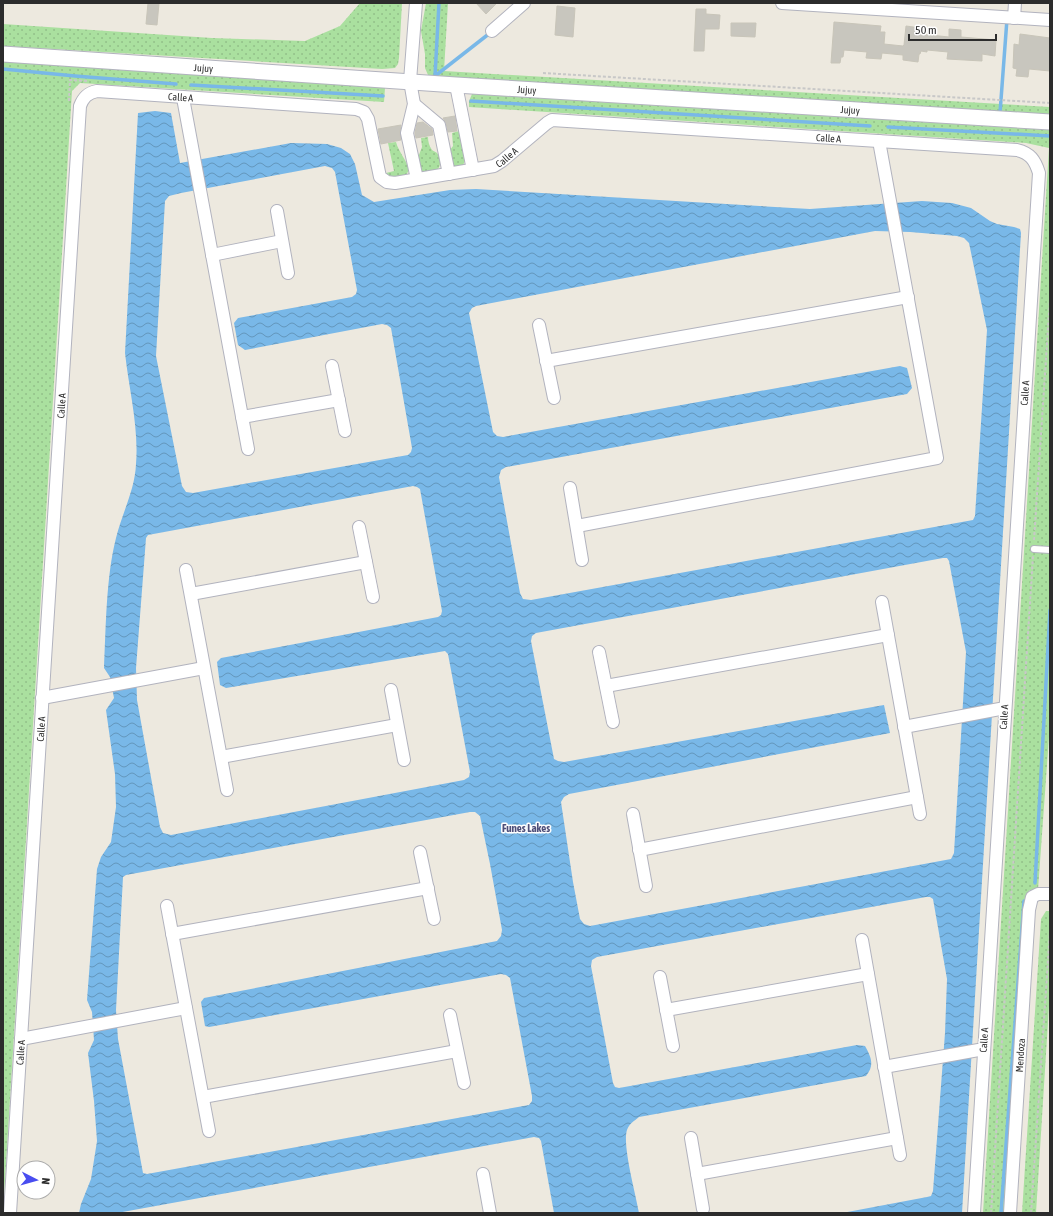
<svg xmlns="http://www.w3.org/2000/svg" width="1053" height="1216" viewBox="0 0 1053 1216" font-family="'Asap Condensed',sans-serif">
	<defs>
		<pattern id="grass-dots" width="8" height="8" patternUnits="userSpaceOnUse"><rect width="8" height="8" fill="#aae09f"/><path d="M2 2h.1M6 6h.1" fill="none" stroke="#92c089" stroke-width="1.8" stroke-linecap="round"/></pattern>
		<pattern id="water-waves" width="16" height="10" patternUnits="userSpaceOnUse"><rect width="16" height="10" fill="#79b8e8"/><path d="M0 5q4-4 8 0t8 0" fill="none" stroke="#6396bc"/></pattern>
	</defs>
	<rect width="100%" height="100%" fill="#ede9df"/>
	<path fill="url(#grass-dots)" d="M360,3H402L399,58L398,64L395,68L382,69L3,46V24L212,38L305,41L340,26Z
		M426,3H448L444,71L1050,107V117L432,78L428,75L425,68V54L421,31Z
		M3,59L383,85L385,88L384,102L80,83L72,91L3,1213Z
		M472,94L1050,130V723L1038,890H1030L1028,892L1006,1213H983L1049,148L1026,143L469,107V101Z
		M459,131L465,161L463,165L455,167L452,165L450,150L453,146L452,133Z
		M428,137C428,141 429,146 432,150C433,151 436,152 437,153C441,158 441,165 438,169L423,172L420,170L417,160L422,147L421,138Z
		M396,142C399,153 407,160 409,170L406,175L392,178L386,173L394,171L388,143Z
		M1046,911H1050V990L1036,1213H1022L1041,919Z"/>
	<path fill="url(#water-waves)" fill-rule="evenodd" d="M155,111L171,113L180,163L291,143L327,144L341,148L350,154L355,164L362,195L374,202L450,190L476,189L810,209L922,201L952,203L971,208L990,221L997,224L1014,227L1020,229L1021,233L962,1213H842L927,1197L931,1196L933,1191L945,1033L947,979L933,899L930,897H926L597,957L592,960L591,966L613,1083L615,1087L619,1088L857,1045L865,1046C871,1057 875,1065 866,1076L639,1117C634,1121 629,1124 627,1130C622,1145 636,1195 639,1213H554L541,1141L539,1138L534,1137L117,1213H79L81,1204L91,1179L97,1141L94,1101L88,1053L94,1040L92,1012L87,1000L97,869L101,857L111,842L116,807L115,774L106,710L114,698L110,677L104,668C106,627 106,577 116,538C122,513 135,490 136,464C139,427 129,390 125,353L138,113ZM325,166L332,168L335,172L357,290L356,294L352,297L238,318L234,323L238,345L245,350L382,324L387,325L391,328L412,448L411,452L408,455L193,493L186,492L182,486L156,356L165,201L169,196L181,193ZM875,231L910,232L957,236L964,238L969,243L987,330L975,516L973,520L531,600L523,599L520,593L499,477L501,470L506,467L907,394L912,388L907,368L900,366L503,437L497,436L493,432L469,313L472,308L476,306ZM413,486L417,487L420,489L442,611L441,615L438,617L221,658L217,662L220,685L226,688L445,651L448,654L470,772L469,777L464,780L171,835L163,833L160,827L137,700L136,668L146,538L148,535ZM943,558H947L949,561L966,652L954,853L951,859L590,926L584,924L580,919L573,882L561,802L564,797L569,794L890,733L884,705L564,762L558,761L554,759L531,641L532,636L536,633ZM470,812H475L480,816L490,864L502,930L501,936L497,941L204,998L201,1002L205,1026L209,1027L501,974L506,975L510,978L532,1096V1101L529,1105L147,1174L143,1173L118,1039L116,1010L123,877L126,875Z"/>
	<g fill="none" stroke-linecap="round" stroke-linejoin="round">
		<path stroke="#79b8e8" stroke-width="3.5" d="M3,69L75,76L176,84
			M435,76L439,3
			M435,76L490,33
			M191,85L383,96
			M471,101L870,126
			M1000,113L1007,19
			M888,127L1050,136
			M1035,883L1050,610
			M1001,1213L1024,901"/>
	</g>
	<path fill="#c8c6be" stroke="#c8c5b9" d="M148,3H159L157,25L146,24Z
		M476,3H497L486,14Z
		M557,6L575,8L573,37L555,35Z
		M696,9H706V14L720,15L719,29H705L704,51H694Z
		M834,22L881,26L880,32H885L884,44L903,46L904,45L906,26L921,28L920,34L949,37V29L961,30V37L996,40L995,56L982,54V61L947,59L948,52L927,50V52L921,51L920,54H919L918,62L903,60V55L882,53L881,59L866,58L867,52L844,50L843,57H841L840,63H831Z
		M731,23H756L755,37L731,36Z
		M1020,34L1050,38V71L1029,69L1028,77L1016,76L1017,69L1013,68L1014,44L1019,45Z
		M455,116L457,131L448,132L446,123L443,118Z
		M423,122L432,129L433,135L416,138L415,133L417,123Z
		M401,125L400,132L401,140L381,144L378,129Z"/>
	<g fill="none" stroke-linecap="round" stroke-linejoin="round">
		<g stroke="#b2b3be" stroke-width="8">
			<path id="service" d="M1034,549L1050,550"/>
		</g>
		<g stroke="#b2b3be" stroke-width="14">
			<g id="minor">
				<path d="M416,3L410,81L414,104L407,133L417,179"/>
				<path d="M782,3L1050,20"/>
				<path d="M1014,18L1015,3"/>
				<path d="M492,31L524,3"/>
				<path d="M456,85L473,170"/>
				<path d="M183,98L248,449"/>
				<path d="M414,104L439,125L449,174"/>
				<path d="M277,211L288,273"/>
				<path d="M212,255L282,241"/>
				<path d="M539,325L554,398"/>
				<path d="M546,361L908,297"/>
				<path d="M332,366L345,431"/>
				<path d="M242,417L339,400"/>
				<path d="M570,488L582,560"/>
				<path d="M577,526L937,458L879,141"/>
				<path d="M359,527L373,597"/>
				<path d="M186,570L227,790"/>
				<path d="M191,594L366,562"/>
				<path d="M882,602L920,814"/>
				<path d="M599,652L613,722"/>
				<path d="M606,686L888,635"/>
				<path d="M391,690L404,760"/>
				<path d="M42,698L204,668"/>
				<path d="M904,727L1005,708"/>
				<path d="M221,757L397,725"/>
				<path d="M633,814L646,886"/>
				<path d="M639,850L917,797"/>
				<path d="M420,852L434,919"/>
				<path d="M167,906L209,1131"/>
				<path d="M172,934L428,888"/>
				<path d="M862,940L900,1155"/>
				<path d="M660,977L673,1046"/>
				<path d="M666,1010L868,974"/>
				<path d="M450,1015L464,1083"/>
				<path d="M21,1039L186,1008"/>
				<path d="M884,1067L984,1049"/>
				<path d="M203,1097L457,1051"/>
				<path d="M691,1138L703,1209"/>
				<path d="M483,1174L490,1213"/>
				<path d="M697,1174L897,1138"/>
				<path id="s1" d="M10,1213L80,106C83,98 87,93 97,91L356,109L364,112L368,119L380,177L387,182L395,183L494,166L502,161L547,123L552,120L1017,150C1030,153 1035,160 1039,173L974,1213"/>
				<path id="s2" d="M1010,1213L1029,910L1032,897L1038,894H1050"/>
			</g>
		</g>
		<g stroke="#b2b3be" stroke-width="17">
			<g id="tertiary">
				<path id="s3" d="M3,54L456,85L1050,122"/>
			</g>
		</g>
		<path stroke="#c8c8c8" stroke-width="2" stroke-dasharray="3 2" stroke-linecap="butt" d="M543,73L1050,103
			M69,101L70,80L87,81
			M1034,540L1050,298
			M991,1213L1033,556
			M1031,1213L1050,930"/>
		<use href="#service" stroke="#fff" stroke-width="6"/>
		<use href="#minor" stroke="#fff" stroke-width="12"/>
		<use href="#tertiary" stroke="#fff" stroke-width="15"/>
	</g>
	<g text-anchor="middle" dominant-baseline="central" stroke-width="3" stroke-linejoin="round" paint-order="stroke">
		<g font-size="10" fill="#2c2c2c" stroke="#fff">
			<text stroke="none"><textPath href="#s3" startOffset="201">Jujuy</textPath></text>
			<text stroke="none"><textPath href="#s3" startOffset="525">Jujuy</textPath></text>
			<text stroke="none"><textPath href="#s1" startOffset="1217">Calle A</textPath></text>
			<text stroke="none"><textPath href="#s3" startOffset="849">Jujuy</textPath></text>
			<text stroke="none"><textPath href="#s1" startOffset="1937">Calle A</textPath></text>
			<text stroke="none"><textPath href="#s1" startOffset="1601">Calle A</textPath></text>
			<text transform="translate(1025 393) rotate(-86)">Calle A</text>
			<text stroke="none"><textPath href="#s1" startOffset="809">Calle A</textPath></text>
			<text transform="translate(1004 717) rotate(-86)">Calle A</text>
			<text stroke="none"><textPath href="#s1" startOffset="485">Calle A</textPath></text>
			<text transform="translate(984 1040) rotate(-86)">Calle A</text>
			<text stroke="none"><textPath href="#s1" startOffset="161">Calle A</textPath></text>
			<text stroke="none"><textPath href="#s2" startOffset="158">Mendoza</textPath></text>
		</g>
		<g font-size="11" font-weight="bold" fill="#4e4f7a" stroke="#fff">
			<text x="526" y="828">Funes Lakes</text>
		</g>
	</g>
	<rect width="1053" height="1216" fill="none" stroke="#2c2c2c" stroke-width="8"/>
	<g transform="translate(36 1180) rotate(96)"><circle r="19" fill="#ffffff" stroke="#ababab"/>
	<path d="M0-3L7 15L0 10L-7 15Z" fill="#494df0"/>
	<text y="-6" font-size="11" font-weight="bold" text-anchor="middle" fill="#2c2c2c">N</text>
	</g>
	<path d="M909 34v6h87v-6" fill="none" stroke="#2c2c2c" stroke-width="2"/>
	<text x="915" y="34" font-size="12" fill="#2c2c2c" stroke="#ffffff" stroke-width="3" paint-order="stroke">50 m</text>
</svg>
